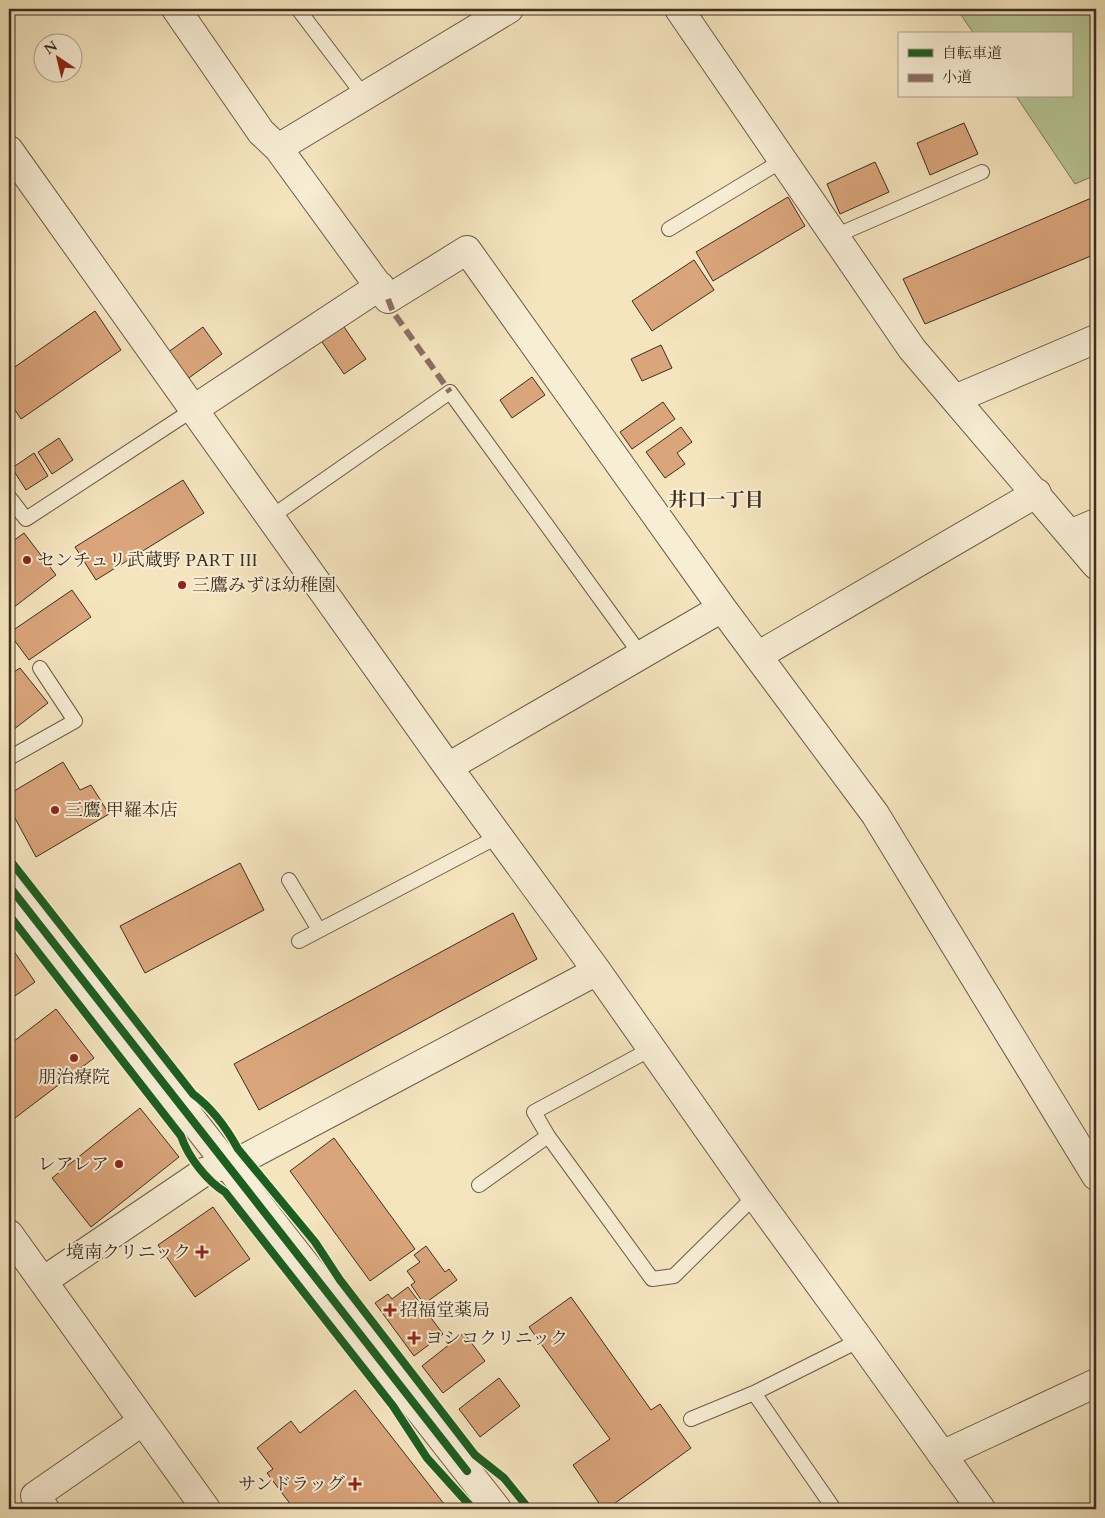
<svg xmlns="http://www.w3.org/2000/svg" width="1105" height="1518" viewBox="0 0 1105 1518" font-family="Cardo,'Noto Serif JP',serif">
	<rect width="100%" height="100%" fill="#f5e5bf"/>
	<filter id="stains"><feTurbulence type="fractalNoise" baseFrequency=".004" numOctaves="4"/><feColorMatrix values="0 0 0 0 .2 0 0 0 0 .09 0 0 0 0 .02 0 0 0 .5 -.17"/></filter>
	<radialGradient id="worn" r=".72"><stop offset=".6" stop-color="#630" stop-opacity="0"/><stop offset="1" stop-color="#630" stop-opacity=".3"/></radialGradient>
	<path fill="#b7c696" stroke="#7a7a5b" d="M957,9H1096V175L1075,184L1016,96H1071V34H974Z"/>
	<path fill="#daa57b" stroke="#3e2e20" d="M964,123L978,154L930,175L917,143Z
		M875,162L889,192L840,214L827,184Z
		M1096,196V254L925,324L903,279Z
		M788,197L805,226L713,281L696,252Z
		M694,260L714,290L652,331L632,301Z
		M95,311L121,350L21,419L9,401V371Z
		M342,324L366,359L344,374L320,339Z
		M203,327L222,354L186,380L167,353Z
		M661,345L672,368L642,381L631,359Z
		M532,377L545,395L512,418L500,400Z
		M663,402L675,419L632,449L620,432Z
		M681,427L692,442L677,453L685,464L665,478L646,452Z
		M59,438L73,460L52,474L38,452Z
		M34,453L48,476L26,490L12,468Z
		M183,480L204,513L96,580L75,547Z
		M24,533L56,575L9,611V544Z
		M72,590L91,617L29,660L9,633Z
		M20,668L48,703L9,733V675Z
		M63,762L80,790L91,785L109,814L36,857L9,807V794Z
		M240,863L264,910L145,973L120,926Z
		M513,913L537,959L259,1110L234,1064Z
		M9,944L35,982L9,1000Z
		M56,1009L94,1058L15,1118L9,1109V1045Z
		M140,1108L179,1157L91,1227L52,1178Z
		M334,1138L415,1249L370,1281L290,1171Z
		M213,1207L250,1259L195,1297L158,1245Z
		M426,1246L445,1272L449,1269L457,1280L424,1304L411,1285L415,1282L407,1271L420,1262L414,1255Z
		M408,1287L443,1334L414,1356L375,1303L388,1294L392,1299Z
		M571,1297L651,1410L660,1404L691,1448L607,1509H603L573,1465L610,1439L529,1327Z
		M464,1333L485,1361L443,1393L422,1366Z
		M499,1378L520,1406L480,1437L459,1409Z
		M355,1390L448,1509H294L267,1473L273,1469L257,1448L291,1421L300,1433Z"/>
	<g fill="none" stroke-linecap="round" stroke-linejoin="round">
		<g stroke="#6c5c48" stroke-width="16">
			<path id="service" d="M298,9L364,96
				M669,229L783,160
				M835,236L982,172
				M9,497L26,519L194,409
				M271,517L450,392L641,655
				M9,758L75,721L40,668
				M289,880L319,930
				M299,941L499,836
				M651,1049L534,1112L548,1136L652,1279L674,1276L755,1196
				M479,1185L548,1136
				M754,1393L834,1509
				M691,1419L754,1393L860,1340"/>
		</g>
		<g stroke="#6c5c48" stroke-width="30">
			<path id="minor" d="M176,9L261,132L278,148L388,299L467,250L722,608L875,814L1096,1176
				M679,9L912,349L1096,565
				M278,148L509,9
				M9,150L448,767L597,971L755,1196L860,1340L981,1509
				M955,399L1096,339
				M194,409L380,286
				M1072,533L1096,523
				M759,655L1037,493
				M448,767L722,608
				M9,1234L206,1509
				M43,1281L204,1172L245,1158L597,971
				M942,1455L1096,1383
				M45,1509L35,1496L143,1421"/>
		</g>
		<g stroke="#6c5c48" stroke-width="30">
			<path id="tertiary" d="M9,886L497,1509"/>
		</g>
		<use href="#service" stroke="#f8eed5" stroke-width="14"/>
		<use href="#minor" stroke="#f8eed5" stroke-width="28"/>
		<use href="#tertiary" stroke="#f8eed5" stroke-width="28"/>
		<path stroke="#8d6e63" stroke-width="6" stroke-dasharray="12 6" stroke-linecap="butt" d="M388,299L393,312L450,392"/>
		<g stroke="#f8eed5" stroke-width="11">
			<path id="cycleway" d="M9,859L193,1094C213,1109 226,1127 238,1149L315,1242L340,1280L475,1455L504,1478L529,1509
				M9,886L467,1471
				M9,915L181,1136C188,1157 207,1181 225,1192L393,1406L427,1458L473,1509"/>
		</g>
		<use href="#cycleway" stroke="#1b5e20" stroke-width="8"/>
	</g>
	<g fill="#8f2418" stroke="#f8eed5" stroke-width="2">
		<circle cx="27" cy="560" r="5"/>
		<circle cx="182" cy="585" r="5"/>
		<circle cx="55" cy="810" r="5"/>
		<circle cx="74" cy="1058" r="5"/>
		<circle cx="119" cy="1164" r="5"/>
		<path d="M199.5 1244.5h5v5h5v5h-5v5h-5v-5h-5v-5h5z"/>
		<path d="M387.5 1302.5h5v5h5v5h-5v5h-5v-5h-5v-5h5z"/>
		<path d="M411.5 1330.5h5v5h5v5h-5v5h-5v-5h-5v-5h5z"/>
		<path d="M352.5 1476.5h5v5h5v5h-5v5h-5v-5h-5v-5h5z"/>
	</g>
	<g text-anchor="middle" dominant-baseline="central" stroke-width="4" stroke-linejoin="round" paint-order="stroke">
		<g font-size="18" fill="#3e2e20" stroke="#f8eed5" text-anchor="start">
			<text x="37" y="560">センチュリ武蔵野 PART III</text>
			<text x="192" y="585">三鷹みずほ幼稚園</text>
			<text x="65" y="810">三鷹 甲羅本店</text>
			<text x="74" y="1077" text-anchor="middle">朋治療院</text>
			<text x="109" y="1164" text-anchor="end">レアレア</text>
			<text x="191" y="1252" text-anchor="end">境南クリニック</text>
			<text x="400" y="1310">招福堂薬局</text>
			<text x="425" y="1338">ヨシコクリニック</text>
			<text x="345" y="1484" text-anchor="end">サンドラッグ</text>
		</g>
		<g font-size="19" font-weight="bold" fill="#3e2e20" stroke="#f8eed5">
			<text x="716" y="500">井口一丁目</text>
		</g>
	</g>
	<rect width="1105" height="1518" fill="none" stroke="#f5e5bf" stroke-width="30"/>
	<rect x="10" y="10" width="1085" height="1498" fill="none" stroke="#3e2e20" stroke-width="2.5"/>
	<rect x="15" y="15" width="1075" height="1488" fill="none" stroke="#3e2e20"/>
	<rect x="898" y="32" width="175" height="65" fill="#f8eed5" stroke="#aea18d"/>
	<rect x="908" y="49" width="25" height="8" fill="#1b5e20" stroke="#aea18d"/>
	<text x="942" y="58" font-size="15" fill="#3e2e20">自転車道</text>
	<rect x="908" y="74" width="25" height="8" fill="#8d6e63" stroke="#aea18d"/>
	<text x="942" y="82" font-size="15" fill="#3e2e20">小道</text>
	<g transform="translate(58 58) rotate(325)"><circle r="24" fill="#f8eed5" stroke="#aea18d"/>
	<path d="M0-4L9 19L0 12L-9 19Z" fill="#8f2418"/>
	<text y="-8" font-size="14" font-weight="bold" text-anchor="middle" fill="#3e2e20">N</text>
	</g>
	<rect width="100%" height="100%" filter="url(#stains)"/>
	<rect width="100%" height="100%" fill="url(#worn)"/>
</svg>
